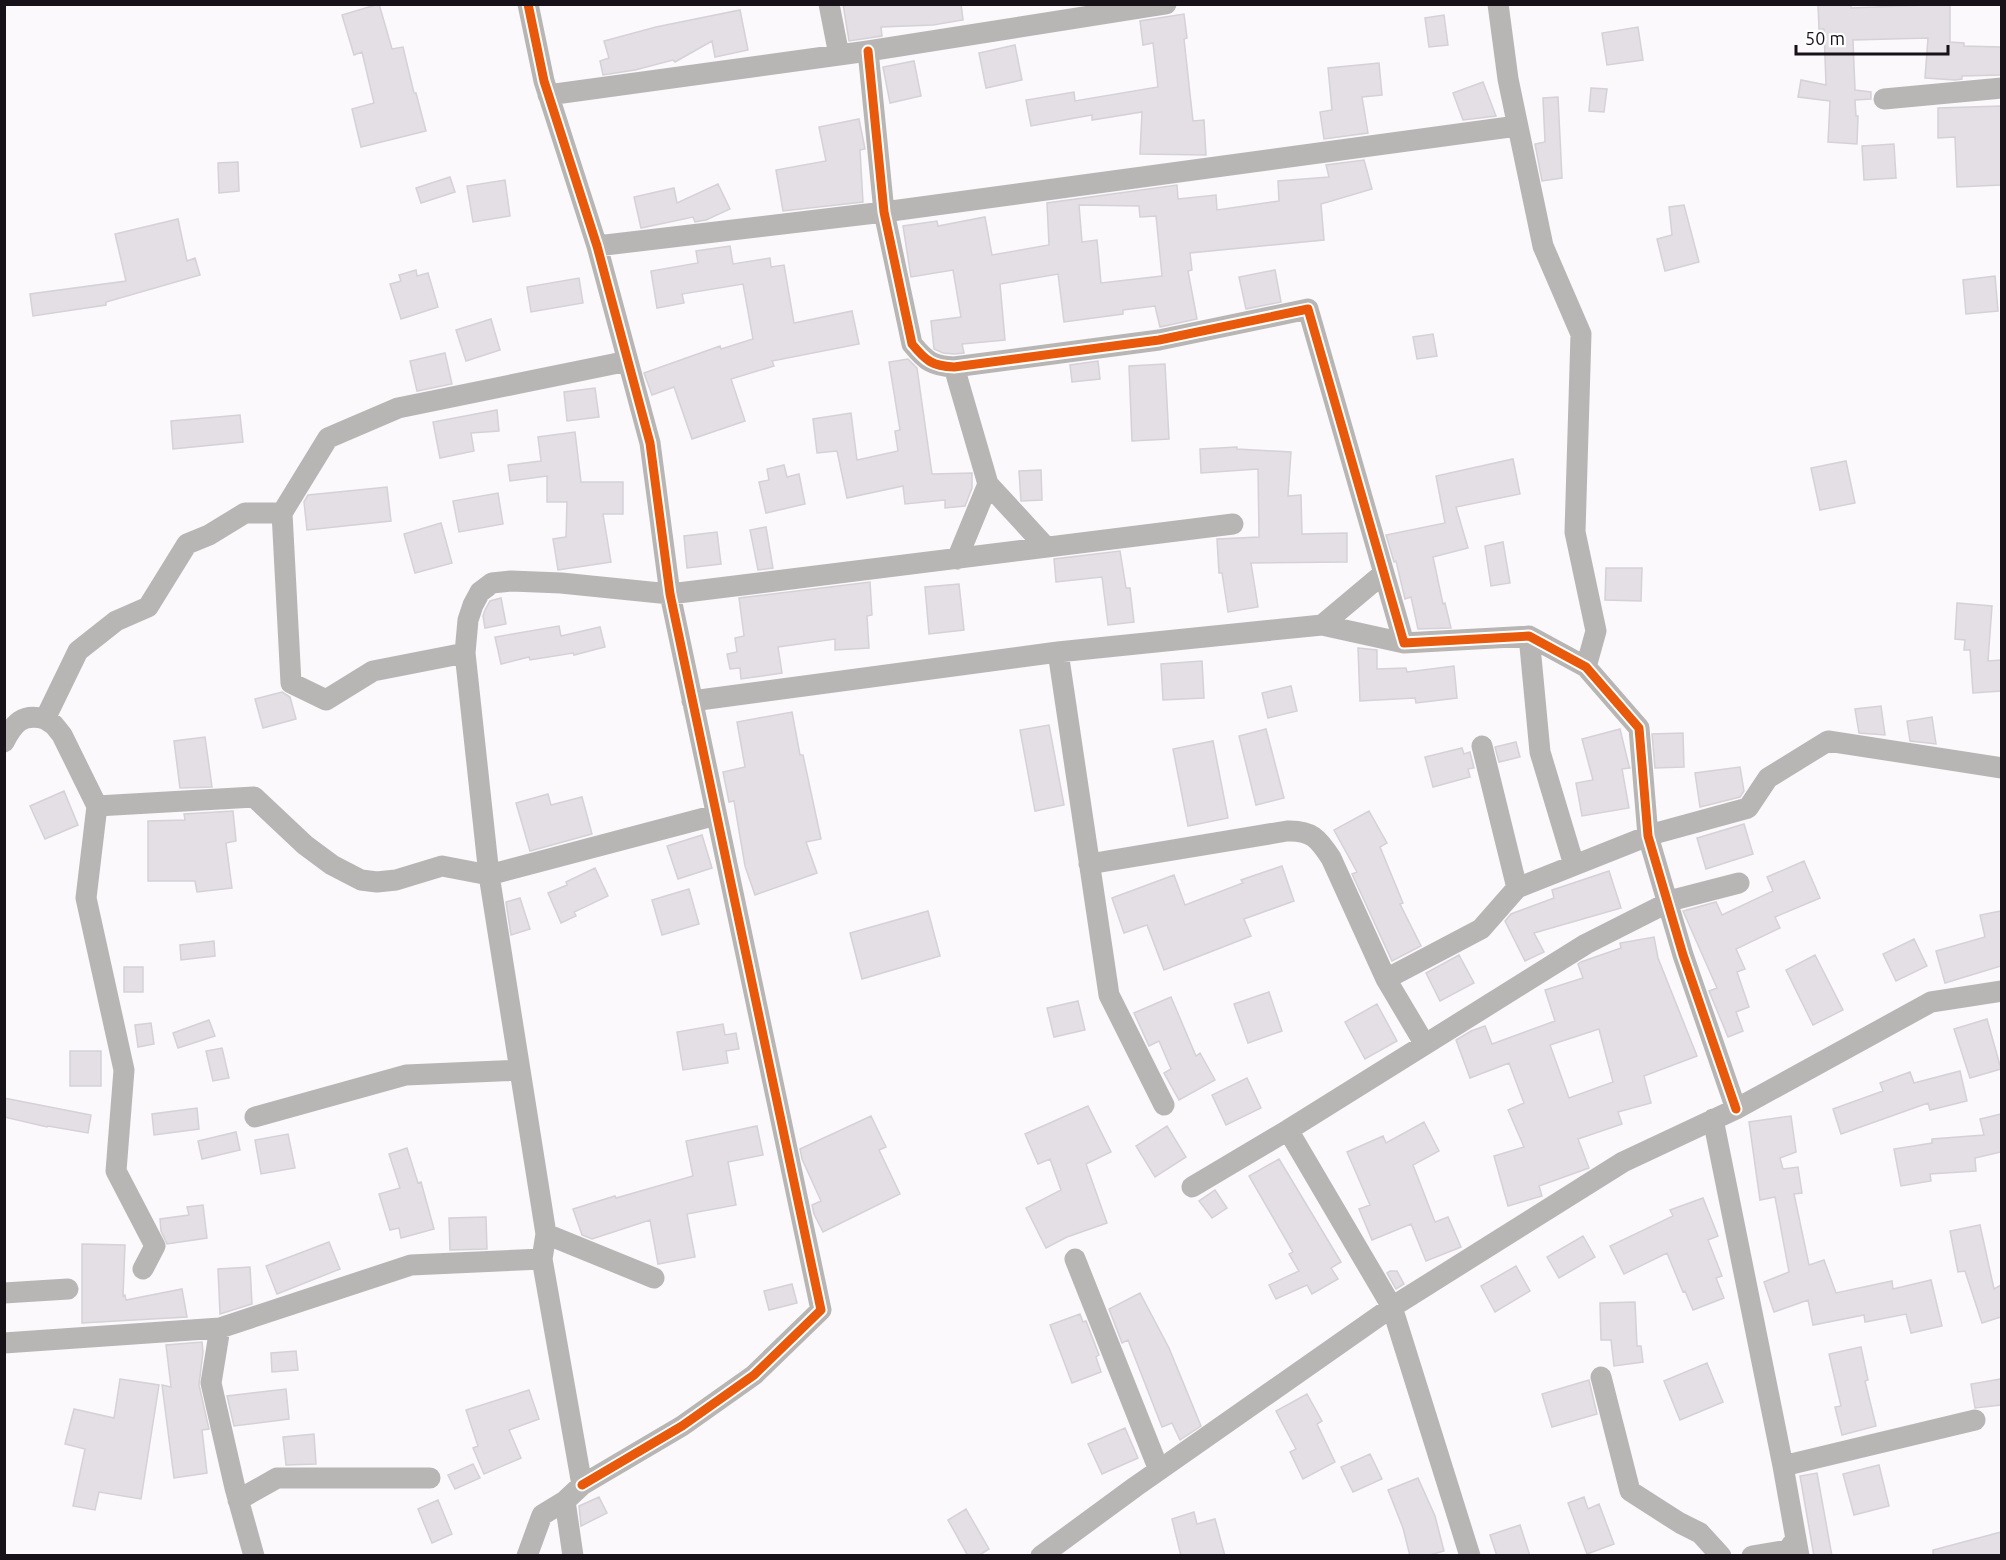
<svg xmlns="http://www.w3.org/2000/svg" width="2006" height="1560" viewBox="0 0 2006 1560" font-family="Ubuntu,sans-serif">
	<rect width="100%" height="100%" fill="#fbf9fc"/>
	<path fill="#e3dfe5" stroke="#d5d1d7" stroke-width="1.5" fill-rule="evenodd" d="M379,4L392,49L403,47L414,93H416L426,131L361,147L352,109L374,103L362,52L354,55L342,15Z
		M843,4H961L963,20L933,25L881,27L882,36L849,41Z
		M1818,4H1851V8L1950,4V42L1964,43V46L2001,47V75L1962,76V79L1955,80L1925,78L1928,38L1853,40L1855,90L1871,92V99L1855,100L1856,116H1858L1857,144L1828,142L1830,101L1798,97L1801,80L1826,85L1824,29H1819Z
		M740,10L748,50L715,57L712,41L675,62L673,60L635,70L603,75L600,61L609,58L604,41L656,27Z
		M1184,14L1187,38L1184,39L1193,121L1204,120L1206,155L1140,154L1142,112L1092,120V115L1031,126L1026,100L1074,92L1075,101L1158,87L1153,43L1143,45L1140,21Z
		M1444,15L1448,45L1429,47L1425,18Z
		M1638,27L1643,60L1607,65L1602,33Z
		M1015,45L1022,80L986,88L979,53Z
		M914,61L921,96L890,103L883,67Z
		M1379,63L1382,95L1362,97L1368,133L1324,139L1320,112L1332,110L1328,68Z
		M1483,82L1496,116L1463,120L1453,93Z
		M1591,88L1607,89L1604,112L1589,111Z
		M1558,97L1562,178L1542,181L1535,144L1545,142L1543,98Z
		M2001,106V185L1957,187L1955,137L1938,138V108Z
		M859,119L865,149L860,150L863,202L783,211L776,170L826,161L819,127Z
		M1894,144L1896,178L1864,180L1862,146Z
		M1364,160L1372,189L1321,204L1324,240L1190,253L1192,270L1188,271L1197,319L1160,327L1155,306L1123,310V314L1064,322L1058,274L1000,284L1005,340L962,344L964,353L954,354L943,353L934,349L931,321L961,317L953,270L911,277L903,226L937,221L938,226L985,217L992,255L1049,245L1047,203L1177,185L1178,199L1216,195L1217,210L1279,201L1278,181L1329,177L1326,165ZM1079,205L1139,206L1140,217L1156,216L1162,276L1101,283L1097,240L1082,242Z
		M238,162L239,191L219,193L218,163Z
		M450,177L455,192L421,203L416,188Z
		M505,180L510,216L473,222L467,186Z
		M718,184L730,209L706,220L695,222L693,217L641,228L634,197L674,188L677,203Z
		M1684,205L1699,262L1665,271L1657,239L1672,235L1669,207Z
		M178,219L187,261L195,258L200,275L106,302V305L33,316L30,294L126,281L115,234Z
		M730,246L733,264L770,258L771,267L784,265L794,323L852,311L859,344L772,361L774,366L731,379L745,421L692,439L674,387L652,395L644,373L720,346L721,349L753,339L743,284L682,294L684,303L657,308L651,271L698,263L696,251Z
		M416,270L417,276L428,273L438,307L401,319L390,284L401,281L399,275Z
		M1275,270L1281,302L1246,309L1239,277Z
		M1995,276L1998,311L1966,314L1963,280Z
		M579,278L583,303L531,312L527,287Z
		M491,319L500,350L466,361L456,330Z
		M1433,334L1437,356L1417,359L1413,337Z
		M445,353L452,384L417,391L410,361Z
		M908,359L917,368L932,474L972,473V488L965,506L945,508V500L905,504L903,486L847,498L837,451L817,453L813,419L851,413L857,460L898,451L895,431L900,430L889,362Z
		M1098,361L1100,379L1072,382L1070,365Z
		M1165,364L1169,439L1132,441L1129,366Z
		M595,388L599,417L567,421L564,392Z
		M497,410L499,431L471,433L474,451L440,458L433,422Z
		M240,415L243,442L173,449L171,421Z
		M575,432L581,482H623V514H603L611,562L558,570L553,539L566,537L567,502H547V476L510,481L508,465L541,461L538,437Z
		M1237,447V449L1291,452L1288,496L1301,495L1302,534L1347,533V562L1251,563L1258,607L1228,612L1222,573H1219L1217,539L1259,537L1258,469L1201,473L1200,449Z
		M1513,459L1520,494L1456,507L1468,548L1433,557L1443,604L1445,603L1451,628L1418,629L1411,597L1405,599L1396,561L1394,562L1386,535L1445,523L1436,476Z
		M1846,461L1855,503L1820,510L1811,468Z
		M784,465L787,477L799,474L805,504L766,513L759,482L769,480L767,469Z
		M1041,470L1042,500L1021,501L1019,471Z
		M387,487L391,521L307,530L304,502L308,495Z
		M498,493L503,524L459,532L453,501Z
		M441,523L452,563L415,573L404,534Z
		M766,527L773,568L758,570L750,530Z
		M717,532L721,564L687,568L684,536Z
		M1503,542L1510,583L1491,586L1485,546Z
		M1120,551L1126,588H1130L1134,622L1108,625L1102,577L1056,582L1054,559Z
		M1606,568H1642L1641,601L1605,600Z
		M870,582L872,615L867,616L869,648L835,650V639L778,647L782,673L741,679L740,668L730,669L727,654L737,652L735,638L744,636L739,598Z
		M959,584L964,630L929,634L925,587Z
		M501,598L506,624L485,628L483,616L485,610L490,601Z
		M1957,603L1992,606L1988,661L2001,660V691L1973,693L1970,650H1964L1965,640L1955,639Z
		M559,626L561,636L600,627L605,647L574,655L573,653L530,660L529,657L501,664L495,637Z
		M1358,648L1377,650V669L1406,668L1407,672L1454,666L1457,698L1416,703L1415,698L1360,701Z
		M1202,661L1204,698L1163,700L1161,664Z
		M1291,686L1297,711L1268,718L1262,693Z
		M282,692L290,697L296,719L263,728L255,699Z
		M1881,706L1885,735L1859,733L1855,709Z
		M792,712L800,755H803L821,839L806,842L817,873L755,895L745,866L734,801L729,802L723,772L745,767L737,722Z
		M1932,717L1936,744L1910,741L1907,721Z
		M1049,725L1064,805L1035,811L1020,730Z
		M1266,729L1284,798L1256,805L1239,736Z
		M1620,729L1629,766L1630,768L1622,769L1629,808L1582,816L1576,783L1593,780L1582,739Z
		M1683,733L1684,767L1655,768L1652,734Z
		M205,737L212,787L180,788L174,741Z
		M1213,741L1228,818L1188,826L1173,749Z
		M1516,742L1520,757L1499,762L1495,747Z
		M1462,748L1464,754L1470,752L1474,768L1468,769L1470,777L1433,787L1425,757Z
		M1740,767L1744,791L1740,797L1700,807L1695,773Z
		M64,791L78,825L45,839L30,806Z
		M548,794L551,805L582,797L592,834L530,851L516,803Z
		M233,811L236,841L226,843L232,888L197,892L195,881H148V821L185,820L184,814Z
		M1369,811L1387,843L1380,847L1403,903L1400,904L1421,946L1392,961L1352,874L1357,872L1334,830Z
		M1744,824L1753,854L1706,869L1697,838Z
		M702,835L712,868L678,879L667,846Z
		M1804,861L1820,898L1775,917L1780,928L1736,949L1745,969L1737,972L1749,1007L1736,1012L1743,1031L1728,1037L1709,991L1717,988L1683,911L1716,902L1722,915L1773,891L1767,877Z
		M1282,866L1294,901L1244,919L1251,936L1164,970L1147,925L1124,933L1112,898L1174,875L1185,905L1243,883L1241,880Z
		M595,868L608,896L574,912L576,916L561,923L548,893L567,885L566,882Z
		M1609,871L1621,908L1534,933L1544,952L1525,961L1505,921L1511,914L1554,898L1552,890Z
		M689,889L699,924L662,935L652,900Z
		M520,898L530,929L511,935L506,902Z
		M928,911L940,956L862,979L850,933Z
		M2001,911V966L1945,983L1936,951L1985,937L1980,915Z
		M1654,937L1658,958L1697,1056L1644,1076L1651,1103L1618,1112L1622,1124L1578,1139L1589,1168L1539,1186L1542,1196L1508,1206L1494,1156L1524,1147L1508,1110L1524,1103L1509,1063L1470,1078L1456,1040L1471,1031L1485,1026L1492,1044L1555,1021L1545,990L1583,978L1578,964L1581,962L1621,948L1620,943ZM1599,1029L1613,1082L1569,1098L1550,1045Z
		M1914,939L1927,966L1896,981L1883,954Z
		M214,941L215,956L181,960L180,945Z
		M1459,955L1474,983L1440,1001L1426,973Z
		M1815,955L1843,1010L1813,1025L1786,970Z
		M124,967H143V992H124Z
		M1269,992L1282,1031L1248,1043L1234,1004Z
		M1171,997L1196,1056L1200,1053L1215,1080L1179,1100L1164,1073L1171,1069L1159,1041L1149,1046L1134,1013Z
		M1078,1001L1085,1030L1054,1037L1047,1008Z
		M1377,1004L1397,1041L1365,1059L1345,1022Z
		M1987,1019L2001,1069L1970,1078L1954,1029Z
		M209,1020L215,1036L178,1048L173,1033Z
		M151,1023L154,1044L138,1047L135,1025Z
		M723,1024L725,1035L736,1033L739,1049L726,1051L728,1063L683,1070L677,1032Z
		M222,1048L229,1078L213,1081L206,1051Z
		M70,1051H101V1086H70Z
		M1960,1071L1967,1101L1930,1110L1928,1103L1841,1134L1833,1109L1883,1091L1880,1083L1910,1072L1914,1083Z
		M1247,1078L1261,1108L1226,1125L1212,1095Z
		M4,1098L91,1115L88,1133L48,1126L47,1127L4,1117Z
		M1088,1106L1111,1152L1086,1164L1107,1223L1067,1237L1046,1248L1026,1208L1061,1190L1050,1159L1038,1164L1025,1134Z
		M197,1108L199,1129L154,1135L152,1114Z
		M2001,1114V1152L1975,1158L1976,1171L1930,1174L1931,1181L1901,1186L1894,1149L1932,1143V1139L1984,1135L1980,1119Z
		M871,1116L886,1147L879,1150L900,1194L823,1232L814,1214L812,1205L821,1201L802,1159L800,1149Z
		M1791,1116L1796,1152L1780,1158L1783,1169L1798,1167L1802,1193L1794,1194L1809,1265L1824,1260L1836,1293L1892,1281L1893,1289L1931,1280L1942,1326L1911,1333L1906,1314L1865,1322L1864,1315L1813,1325L1808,1300L1774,1312L1764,1282L1789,1272L1775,1197L1760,1200L1749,1122Z
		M1424,1122L1439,1151L1413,1165L1435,1222L1448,1217L1461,1247L1426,1261L1411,1224L1372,1240L1359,1209L1370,1205L1347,1152L1383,1136L1386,1143Z
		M757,1126L763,1155L728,1162L736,1205L687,1214L695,1257L658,1264L650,1220L592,1239L582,1235L573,1209L615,1196L616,1198L693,1176L686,1141Z
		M1167,1126L1186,1157L1155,1177L1136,1146Z
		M236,1132L240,1150L202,1159L198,1141Z
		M288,1134L295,1168L261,1174L255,1140Z
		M407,1148L418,1183L421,1182L434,1229L401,1238L399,1228L390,1230L379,1194L400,1188L389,1154Z
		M1279,1159L1341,1262L1331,1268L1338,1279L1312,1294L1307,1285L1276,1299L1269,1285L1299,1271L1289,1254L1293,1252L1249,1176Z
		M1215,1190L1227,1208L1212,1218L1199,1201Z
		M1703,1198L1718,1236L1708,1240L1722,1276L1716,1278L1724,1298L1693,1310L1685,1291L1683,1292L1667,1253L1624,1274L1610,1246L1673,1216L1670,1210Z
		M203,1205L207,1238L167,1244L161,1231L160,1219L189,1215L187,1207Z
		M486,1217L487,1249L450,1250L449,1218Z
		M1980,1225L1994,1289L2001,1285V1317L1982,1323L1965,1271L1958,1272L1950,1231Z
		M1583,1236L1595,1257L1559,1278L1547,1257Z
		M329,1242L340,1269L277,1294L266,1266Z
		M82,1244L125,1245L123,1296L125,1295L126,1300L182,1289L187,1317L82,1323Z
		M1516,1266L1530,1291L1495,1312L1481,1286Z
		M250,1267L252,1304L220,1314L218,1269Z
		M1390,1271H1397L1404,1284L1396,1289L1387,1273Z
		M792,1284L797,1303L769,1310L764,1291Z
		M1140,1293L1169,1348L1201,1426L1180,1440L1172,1423L1162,1427L1128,1340L1122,1343L1109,1309Z
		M1635,1302L1637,1346H1641L1643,1362L1614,1366L1611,1340H1601L1600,1303Z
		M1080,1314L1083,1322L1086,1321L1099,1355L1096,1357L1101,1372L1072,1383L1050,1325Z
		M202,1342L203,1352L199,1385L209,1429L202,1430L207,1473L174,1478L162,1385L171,1387L166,1345Z
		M1861,1347L1868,1380L1865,1381L1876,1426L1842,1435L1835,1407L1841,1406L1829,1354Z
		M296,1351L298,1370L272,1372L271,1353Z
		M1707,1363L1723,1402L1680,1420L1664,1381Z
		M120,1379L159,1385L141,1499L99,1492L95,1510L73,1506L85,1449L65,1444L74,1409L114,1418Z
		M2001,1379V1405L1975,1408L1971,1384Z
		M1589,1380L1597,1414L1552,1427L1542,1394Z
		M286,1389L289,1419L234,1426L227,1396Z
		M529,1390L539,1419L509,1430L521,1458L484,1474L473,1448L478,1446L466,1410Z
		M1307,1394L1322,1421L1317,1424L1335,1462L1303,1479L1290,1452L1296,1449L1276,1411Z
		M1125,1428L1138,1458L1102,1474L1088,1444Z
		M314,1434L316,1464L286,1465L283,1437Z
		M1370,1454L1382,1479L1353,1492L1341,1467Z
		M473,1464L480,1478L455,1489L448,1475Z
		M1879,1465L1889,1506L1854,1515L1843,1474Z
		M1817,1473L1832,1556H1814L1800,1476Z
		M1418,1478L1435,1516L1444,1551L1426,1556H1410L1403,1528L1388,1490Z
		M599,1497L607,1513L581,1526L579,1506Z
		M1584,1497L1588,1509L1599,1504L1614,1544L1587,1554L1568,1503Z
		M438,1500L452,1534L432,1543L418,1509Z
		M966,1509L989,1549L978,1556H968L948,1520Z
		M1194,1512L1197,1524L1215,1519L1225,1556H1181L1172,1519Z
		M1520,1525L1530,1556H1497L1490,1535Z
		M2001,1532V1556H1933V1550Z"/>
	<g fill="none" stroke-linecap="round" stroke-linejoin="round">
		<path stroke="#b8b6b4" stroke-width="21" d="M528,4L544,81L597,246L650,443L670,594L821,1310L754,1375L682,1426L582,1485
			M829,4L839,55
			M1498,4L1508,79L1543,246L1581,334L1575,532L1596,631L1586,667
			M868,51L884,212L912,344C926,361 932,366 954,367L1159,340L1308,309L1404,643L1529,636L1586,667L1639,728L1648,836L1683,955L1736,1109
			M548,95L868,51L1166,4
			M1884,99L2002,88
			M597,246L884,212L1517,126
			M954,367L988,484L957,559
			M988,484L1046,547
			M282,513L291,683L326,700L373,671L465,653
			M1322,625L1384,573
			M1529,636L1540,752L1574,865
			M1058,652L1109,995L1164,1105
			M692,701L1058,652L1322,625L1404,643
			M45,719L54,725L62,735L97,806L86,898L124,1070L116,1171L155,1246L143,1269
			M4,742C14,723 22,713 45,719L78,651L116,621L148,607L187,544L209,535L245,513H282L328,438L398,408L628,361
			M1482,746L1517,888
			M97,806L254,797L305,845L332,865L361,880L377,882L396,880L442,866L489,875L716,815
			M1089,864L1287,831C1311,830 1318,838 1331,858L1386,979L1424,1043
			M1386,979L1481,929L1517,888L1653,834L1748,808L1768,778L1828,741L2002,768
			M255,1117L406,1075L520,1070
			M1713,1119L1783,1466L1799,1556
			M1288,1130L1392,1307L1470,1556
			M1192,1187L1288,1130L1586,944L1673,900L1739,883
			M546,1234L489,875L465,653L468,620L473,605L480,592L492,583L511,581L561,583L670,594L1233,524
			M1075,1259L1159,1470
			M4,1293L68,1289
			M220,1328L211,1383L235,1488L254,1556
			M4,1343L220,1328L411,1265L542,1259
			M1601,1377L1630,1491L1680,1523L1700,1533L1721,1556
			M1783,1466L1975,1420
			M238,1500L277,1478H430
			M527,1556L542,1515L565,1501
			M573,1556L565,1501L582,1485L542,1259L546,1234L654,1278
			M1041,1556L1135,1487L1392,1307L1623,1162L1736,1109L1931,1002L2002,991
			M1752,1556L1788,1550L1796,1539"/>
		<g stroke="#fff" stroke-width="13">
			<path id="cycleway" d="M528,4L544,81L597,246L650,443L670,594L821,1310L754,1375L682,1426L582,1485
				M868,51L884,212L912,344C926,361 932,366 954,367L1159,340L1308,309L1404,643L1529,636L1586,667L1639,728L1648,836L1683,955L1736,1109"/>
		</g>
		<use href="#cycleway" stroke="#e8590c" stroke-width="9"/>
	</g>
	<rect width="2006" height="1560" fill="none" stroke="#171119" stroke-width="12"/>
	<path d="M1796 45v9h152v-9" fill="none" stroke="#171119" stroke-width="3"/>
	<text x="1805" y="45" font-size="18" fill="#171119" stroke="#ffffff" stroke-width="4.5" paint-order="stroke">50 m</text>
</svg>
